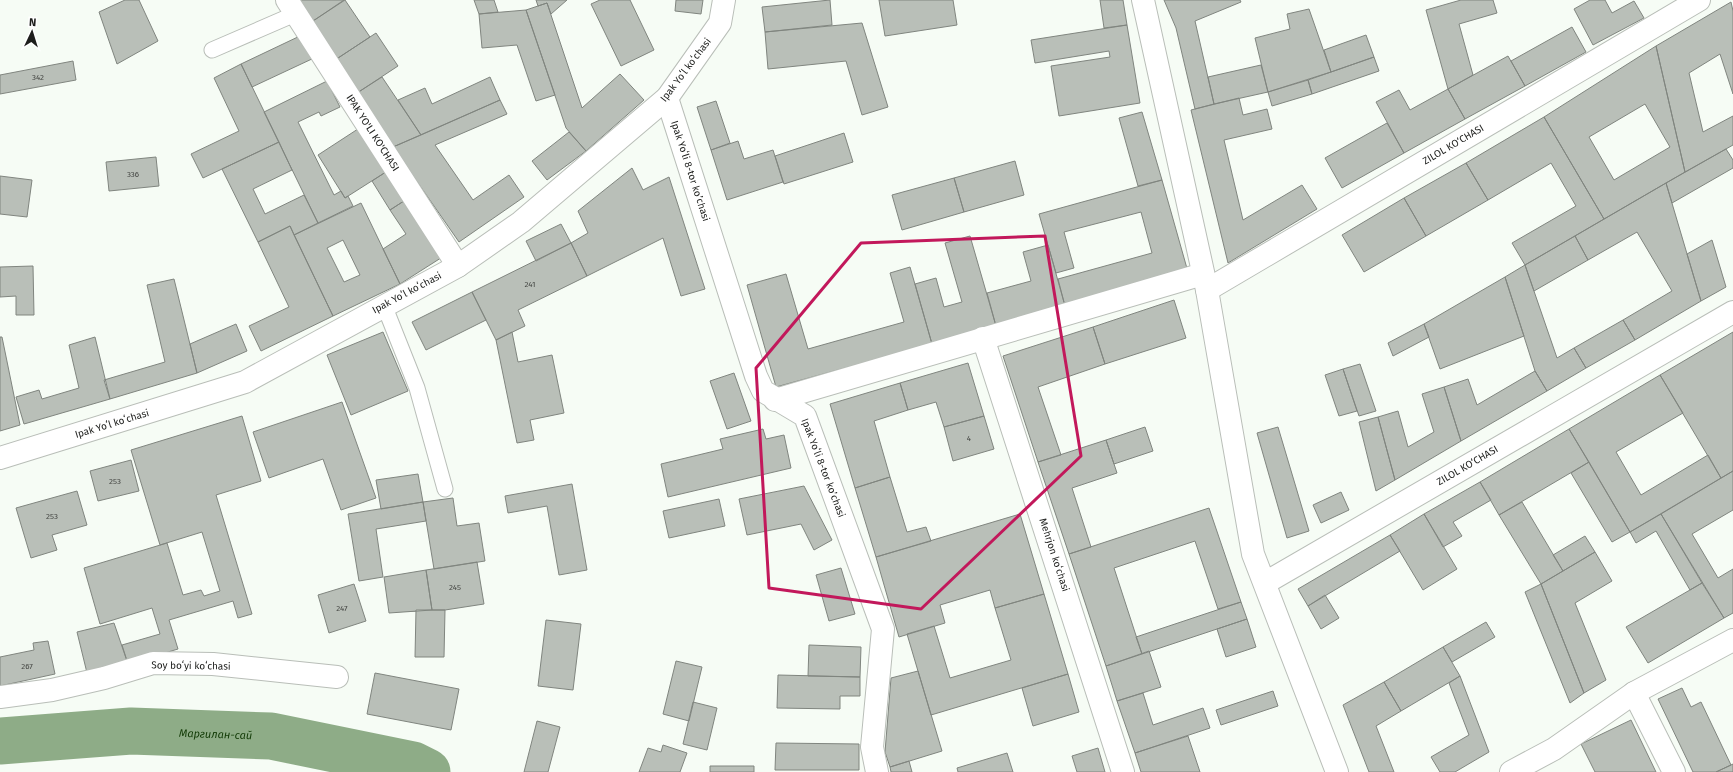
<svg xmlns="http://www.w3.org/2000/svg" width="1733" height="772" viewBox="0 0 1733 772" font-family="'Fira Sans',sans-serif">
	<rect width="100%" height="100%" fill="#f6fcf5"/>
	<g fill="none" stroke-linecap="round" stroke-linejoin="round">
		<path stroke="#8eac87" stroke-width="47" id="s1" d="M0,741L131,731L271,736L413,765L427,772"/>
	</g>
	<path fill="#b9bfb8" stroke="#80857f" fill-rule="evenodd" d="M125,0H139L158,41L117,64L99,12Z
		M295,0H344L310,23Z
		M345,0L370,37L335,60L310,23Z
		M474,0H494L498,12L479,14Z
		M536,0H567L551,14L547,3L538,6Z
		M600,0H630L654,50L621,66L591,4Z
		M676,0H703L701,14L675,11Z
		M830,0L832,25L765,32L762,7Z
		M879,0H953L957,25L885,36Z
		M1100,0H1123L1127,25L1104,28Z
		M1164,0H1240L1241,2L1195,21L1214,104L1195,109L1176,28Z
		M1461,0H1493L1497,13L1459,24L1473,75L1448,89L1426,10Z
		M1590,0H1605L1612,13L1634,1L1644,18L1593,45L1574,9Z
		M1731,2L1733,11V94L1720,54L1689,73L1703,132L1733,116V145L1685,172L1656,46Z
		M547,3L582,108L620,74L644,100L586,151L566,128L526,10Z
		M1309,9L1331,72L1268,92L1255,38L1290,29L1287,14Z
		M526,10L555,95L536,101L517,45L482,48L479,14Z
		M862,23L888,107L862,115L846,61L768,69L765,32Z
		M1127,25L1140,103L1059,116L1051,66L1110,57L1109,51L1035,63L1031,40Z
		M1572,27L1586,52L1525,86L1511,61Z
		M376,33L398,66L357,93L335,60Z
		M302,35L314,58L252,87L241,64Z
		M1366,35L1374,57L1331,72L1324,50Z
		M1656,46L1685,172L1604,219L1544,117ZM1645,104L1670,147L1614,180L1589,137Z
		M1508,56L1525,86L1465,119L1448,89Z
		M1374,57L1379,71L1312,94L1308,80Z
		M73,61L76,80L0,94V75Z
		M241,64L279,142L203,178L191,154L239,131L214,78Z
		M1261,65L1268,92L1214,104L1208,77Z
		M382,77L421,135L393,147L357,93Z
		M490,77L500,100L421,135L398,100L425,88L432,104Z
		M1308,80L1312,94L1272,106L1268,92Z
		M327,81L340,107L321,116L319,112L298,122L334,195L341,191L345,198L348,196L353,206L318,223L264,112Z
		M1448,89L1465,119L1404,153L1376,102L1399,90L1410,110Z
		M1239,98L1243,115L1267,109L1272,129L1224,140L1243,220L1302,185L1317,209L1228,263L1191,110Z
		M500,100L507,114L435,145L473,200L509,175L524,197L459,242L393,147Z
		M716,101L730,143L711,150L697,107Z
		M1142,112L1162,180L1138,186L1119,118Z
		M1544,117L1604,219L1525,265L1512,243L1576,206L1551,163L1488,200L1466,163Z
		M1387,123L1404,153L1342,188L1325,158Z
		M361,127L389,170L345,198L318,155Z
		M569,132L586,151L547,180L532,161Z
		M844,133L853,162L784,184L775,156Z
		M738,141L744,159L773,150L783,182L727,200L711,150Z
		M279,142L292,170L253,189L265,214L304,195L318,223L294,235L290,226L258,242L222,169Z
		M1726,149L1733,160V168L1672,203L1666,183Z
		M156,157L159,186L109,191L106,162Z
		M1015,161L1024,195L964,212L954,178Z
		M1466,163L1488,200L1426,236L1404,198Z
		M632,168L643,190L669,177L705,289L681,296L663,238L587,276L571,243L588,233L578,211Z
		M389,170L407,199L390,210L372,181Z
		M0,176L32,180L27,217L0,214Z
		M954,178L964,212L902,230L892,195Z
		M1162,180L1188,272L1065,306L1058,279L1152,253L1141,212L1064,232L1074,268L1056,273L1039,214Z
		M1666,183L1701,301L1635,340L1623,320L1672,291L1637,232L1588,260L1575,236Z
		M1404,198L1426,236L1364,272L1342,235Z
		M407,199L444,256L400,284L383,249L406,234L390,210Z
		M361,203L400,284L333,316L294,235ZM343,240L360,275L344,282L327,248Z
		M561,224L571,243L536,261L526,241Z
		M290,226L333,316L261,351L249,326L289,307L258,242Z
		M970,236L996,326L932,344L915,284L936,278L944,307L962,302L945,243Z
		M1575,236L1588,260L1534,291L1525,265Z
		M1712,240L1726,287L1701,301L1687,254Z
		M571,243L587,276L518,310L525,326L496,340L472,292Z
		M1048,245L1065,306L996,326L987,293L1031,281L1023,252Z
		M1525,265L1557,358L1574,348L1586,368L1547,391L1535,371L1505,277Z
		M33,266L34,315H16V296L0,297V267Z
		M910,267L932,344L776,387L747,285L786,274L808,349L904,322L890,273Z
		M1505,277L1524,336L1440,369L1424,324Z
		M174,279L197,373L110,399L104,380L165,362L147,285Z
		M472,292L486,320L426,350L412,322Z
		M1174,300L1186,338L1105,364L1093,327Z
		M1623,320L1635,340L1586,368L1574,348Z
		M236,324L247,351L197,373L190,344Z
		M1424,324L1429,337L1393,356L1388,343Z
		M1093,327L1105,364L1038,387L1061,455L1038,462L1003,356Z
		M383,332L408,391L351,415L327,355Z
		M512,332L518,362L552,355L564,413L530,420L534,440L517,443L496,340Z
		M1733,332V471L1721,478L1660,375Z
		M0,337H2L20,425L0,431Z
		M95,337L110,399L24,424L16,397L39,390L42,399L79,388L69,345Z
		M968,363L984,416L944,427L936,402L908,410L900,383Z
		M1360,364L1376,411L1359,416L1343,369Z
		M1343,369L1357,411L1339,416L1325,375Z
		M1535,371L1547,391L1461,441L1444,387L1468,379L1477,405Z
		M734,373L751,421L727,429L710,381Z
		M1660,375L1683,413L1616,452L1641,495L1708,455L1721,478L1630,532L1569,429Z
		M900,383L908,410L874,421L890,477L855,488L830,404Z
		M1444,387L1461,441L1395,480L1378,417L1398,411L1408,447L1434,432L1422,394Z
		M342,402L376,498L341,510L323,459L269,478L253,432Z
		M242,416L261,481L216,495L252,614L238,618L233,601L169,620L178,649L128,664L122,645L160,634L152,608L100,624L84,568L167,543L183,595L201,590L204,596L220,591L202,532L160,545L131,450Z
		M984,416L994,449L953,461L944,427Z
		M1378,417L1395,480L1376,491L1359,422Z
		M1145,427L1153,451L1114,464L1106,440Z
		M1278,427L1309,531L1287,538L1257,433Z
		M763,429L766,439L784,435L791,468L668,497L661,464L723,449L720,439Z
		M1569,429L1589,462L1499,515L1480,482Z
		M1106,440L1117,473L1072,488L1091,547L1069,554L1038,462Z
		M131,460L139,491L98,501L90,471Z
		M1589,462L1630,532L1612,542L1571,473Z
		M1733,471V510L1692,534L1718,578L1733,569V613L1724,618L1661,514Z
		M418,474L423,502L381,509L376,480Z
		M890,477L907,532L926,527L931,541L876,557L855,488Z
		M1480,482L1491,500L1453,522L1462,536L1443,547L1424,514Z
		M572,484L587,570L559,575L547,506L508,513L505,496Z
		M804,486L832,540L814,550L801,524L747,535L739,499Z
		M77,491L87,525L52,535L57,550L31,558L16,508Z
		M1341,492L1349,510L1321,523L1313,505Z
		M453,498L457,526L479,523L485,561L434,569L423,502Z
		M719,499L725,526L669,538L663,511Z
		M423,502L426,521L376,529L383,577L359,581L348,514Z
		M1522,502L1563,571L1541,584L1499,515Z
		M1209,508L1241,602L1218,609L1195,541L1114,568L1142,654L1106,666L1069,554Z
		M1020,514L1044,594L995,608L990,590L940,605L945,623L899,637L876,557Z
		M1424,514L1457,569L1423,590L1390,535Z
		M1661,514L1702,583L1690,590L1656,531L1636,543L1630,532Z
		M1390,535L1400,551L1308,606L1298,589Z
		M1585,536L1595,552L1563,571L1553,555Z
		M1595,552L1612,581L1575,603L1606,680L1584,693L1541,584Z
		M477,562L484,604L445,610H432L426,570Z
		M841,568L855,614L829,621L816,575Z
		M426,570L432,610L389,613L384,577Z
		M1702,583L1724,618L1648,663L1626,627Z
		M354,584L366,621L329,633L318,595Z
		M1541,584L1584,693L1570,703L1525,592Z
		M1044,594L1068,674L931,715L907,634L934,626L950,678L1011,660L995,608Z
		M1325,595L1339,618L1321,629L1308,606Z
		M1241,602L1247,619L1142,654L1136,637Z
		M416,610H445L444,657H415Z
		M1247,619L1256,647L1226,657L1217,629Z
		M546,620L581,624L573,690L538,686Z
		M1486,622L1495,637L1452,662L1443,647Z
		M114,623L128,664L88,677L77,632Z
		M48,641L55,674L0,686V657L34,650L33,643Z
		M809,645L861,647L860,677L808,676Z
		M1443,647L1460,676L1401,711L1384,682Z
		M1149,651L1161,687L1117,701L1106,666Z
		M676,661L702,667L689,721L663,714Z
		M918,671L942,751L890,767L885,752L891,678Z
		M375,673L459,689L451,730L367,714Z
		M1068,674L1079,712L1033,726L1022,688Z
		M778,675L860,677V696H840V709L777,708Z
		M1460,676L1489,752L1455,772H1440L1431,757L1469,735L1449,683Z
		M1384,682L1401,711L1376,726L1394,772H1369L1343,705Z
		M1682,688L1691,707L1701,702L1731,765L1716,772H1693L1658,699Z
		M1273,691L1278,706L1221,725L1216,710Z
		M1143,693L1153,725L1203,708L1210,728L1135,753L1117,701Z
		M693,702L717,708L707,750L683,744Z
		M1631,720L1656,772H1595L1581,744Z
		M537,721L560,727L548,772H524Z
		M1188,736L1200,772H1141L1135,753Z
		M776,743L859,744V770H775Z
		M663,745L687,753L680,772H639L648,748L661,752Z
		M1098,748L1105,772H1077L1072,756Z
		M1007,753L1013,772H958L957,768Z
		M909,761L912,772H891L890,767Z
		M1733,764V772H1716L1731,765Z
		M710,766H754V772H710Z"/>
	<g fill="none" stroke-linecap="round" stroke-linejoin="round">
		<g stroke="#b9beb8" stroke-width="17">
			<path id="lane" d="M212,50L295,14
				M384,305L417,388L445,489"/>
		</g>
		<g stroke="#b9beb8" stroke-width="24">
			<g id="street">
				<path id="s2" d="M287,0L458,266"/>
				<path d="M1143,0L1207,290L1253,554L1337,772"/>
				<path d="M667,98L756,376L763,391L805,416L883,629L872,747L877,772"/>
				<path id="s3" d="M1207,290L1699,0"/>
				<path d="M983,338L1123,772"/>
				<path d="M775,400L1203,274"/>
				<path id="s4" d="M1265,583L1733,312"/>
				<path d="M1634,693L1674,772"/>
				<path d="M0,697L52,690L104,678L153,663L213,664L337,677"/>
				<path d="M1511,772L1554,749L1634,693L1733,640"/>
			</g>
		</g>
		<g stroke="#b9beb8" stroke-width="24">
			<path id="secondary" d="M0,458L245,382L458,266L521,222L667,98L720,23L724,0"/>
		</g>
		<use href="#lane" stroke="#fff" stroke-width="15"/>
		<use href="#street" stroke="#fff" stroke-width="22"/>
		<use href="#secondary" stroke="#fff" stroke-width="22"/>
	</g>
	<path fill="none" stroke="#c2185b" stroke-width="3" stroke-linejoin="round" d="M1045,236L1081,456L921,609L769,588L756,368L861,243Z"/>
	<g text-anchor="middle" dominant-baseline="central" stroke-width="3" stroke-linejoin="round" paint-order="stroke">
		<g font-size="8" fill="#444643">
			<text x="38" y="77">342</text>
			<text x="133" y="174">336</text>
			<text x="530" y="284">241</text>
			<text x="969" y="438">4</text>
			<text x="115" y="481">253</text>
			<text x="52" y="516">253</text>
			<text x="455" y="587">245</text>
			<text x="342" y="608">247</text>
			<text x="27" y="666">267</text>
		</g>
		<g font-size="10" fill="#1d1e1c" stroke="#fff">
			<text transform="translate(686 70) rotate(-53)">Ipak Yoʻl koʻchasi</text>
			<text stroke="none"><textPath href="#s2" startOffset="158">IPAK YO'LI KO'CHASI</textPath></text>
			<text stroke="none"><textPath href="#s3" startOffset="286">ZILOL KO‘CHASI</textPath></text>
			<text transform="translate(690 171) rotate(72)">Ipak Yoʻli 8-tor koʼchasi</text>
			<text transform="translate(407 293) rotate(-28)">Ipak Yoʻl koʻchasi</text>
			<text transform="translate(112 424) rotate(-17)">Ipak Yoʻl koʻchasi</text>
			<text stroke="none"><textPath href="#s4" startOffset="234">ZILOL KO‘CHASI</textPath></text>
			<text transform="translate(823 468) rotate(69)">Ipak Yoʻli 8-tor koʼchasi</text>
			<text transform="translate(1054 555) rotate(72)">Mehrjon koʻchasi</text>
			<text transform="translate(191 666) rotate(1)">Soy boʻyi koʻchasi</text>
		</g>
		<g font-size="11" font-style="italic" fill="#103904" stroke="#fff">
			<text stroke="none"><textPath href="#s1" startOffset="216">Маргилан-сай</textPath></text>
		</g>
	</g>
	<g transform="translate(32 32) rotate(4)" stroke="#ffffff" stroke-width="3" paint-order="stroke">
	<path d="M0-3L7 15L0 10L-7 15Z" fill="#1d1e1c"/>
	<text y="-6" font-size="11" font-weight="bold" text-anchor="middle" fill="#1d1e1c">N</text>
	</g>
</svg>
